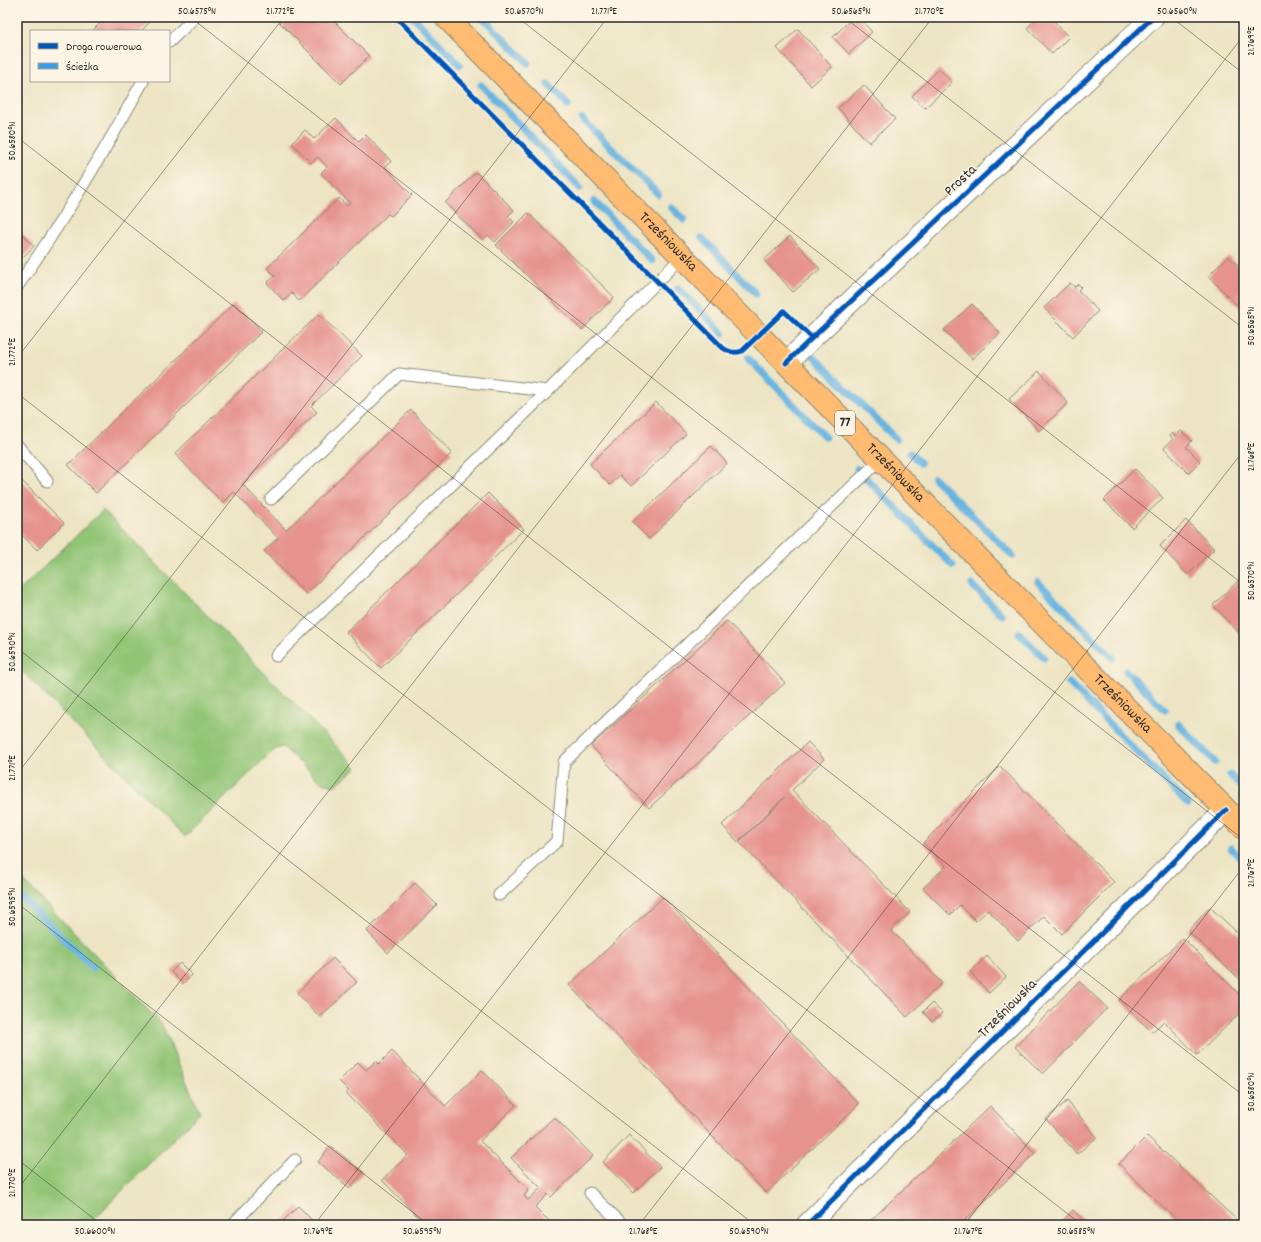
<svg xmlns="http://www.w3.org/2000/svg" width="1261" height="1242" viewBox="0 0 1261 1242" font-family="Dekko,sans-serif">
	<rect width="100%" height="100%" fill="#fcf5e5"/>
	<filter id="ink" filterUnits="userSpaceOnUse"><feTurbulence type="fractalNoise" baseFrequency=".025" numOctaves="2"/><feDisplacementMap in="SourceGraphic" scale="8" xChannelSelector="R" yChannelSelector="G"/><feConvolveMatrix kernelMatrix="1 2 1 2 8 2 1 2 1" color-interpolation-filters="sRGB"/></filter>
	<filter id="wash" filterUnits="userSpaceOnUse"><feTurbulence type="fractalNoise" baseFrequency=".012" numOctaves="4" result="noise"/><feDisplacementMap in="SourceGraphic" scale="16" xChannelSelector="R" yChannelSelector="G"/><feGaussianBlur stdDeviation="0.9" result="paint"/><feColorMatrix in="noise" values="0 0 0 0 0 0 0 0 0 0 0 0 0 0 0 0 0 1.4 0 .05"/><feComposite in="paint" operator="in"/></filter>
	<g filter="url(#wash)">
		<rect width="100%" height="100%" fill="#ece4c3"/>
		<path fill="#91c475" stroke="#5e7850" d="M103,510L357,767L335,786L322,783L283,747L276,749L262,761L185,837L17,666V593Z
			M17,874L161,1023L200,1113L88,1225H17Z"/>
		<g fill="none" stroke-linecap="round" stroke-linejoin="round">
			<path stroke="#67b4e1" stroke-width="7" d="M413,17L460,65
				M485,20L528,63
				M548,84L568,105
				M481,85L580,188
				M582,119L658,194
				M594,201L652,261
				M671,207L684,220
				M702,238L756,294
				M678,288L723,333
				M813,356L896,439
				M748,358L825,437
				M910,453L920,463
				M857,469L953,566
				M934,478L1013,556
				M1038,582L1113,658
				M972,585L1002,615
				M1019,633L1044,658
				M1126,671L1165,710
				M1069,683L1188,804
				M1178,724L1215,762
				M1230,775L1244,790
				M1231,848L1244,862
				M17,893L93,968"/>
		</g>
		<g id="blocks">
			<path fill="#e6928e" d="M106,17H155L141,31H92Z
				M274,17H330L369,56L341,84Z
				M853,17H858L872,32L849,54L833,37Z
				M1038,17H1050L1069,37L1052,54L1027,28Z
				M798,29L832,67L811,86L777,48Z
				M939,69L952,82L925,108L912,96Z
				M864,85L895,119L869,143L838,108Z
				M336,118L359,142L366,135L391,161L385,167L412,195L391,216L388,214L299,301L292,293L284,301L267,283L275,276L267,268L339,198L347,206L350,203L321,173L327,167L318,157L311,163L292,143L305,130L314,139Z
				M476,172L514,210L508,216L514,222L495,242L488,235L483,240L445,203Z
				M528,213L614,297L582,330L496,245Z
				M17,228L34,246L17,263Z
				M790,236L820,269L793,292L764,260Z
				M1228,256L1244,271V310L1243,311L1208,276Z
				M1070,283L1075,287L1078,284L1081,287L1078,290L1098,311L1073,337L1044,308Z
				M234,303L262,331L96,493L68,465Z
				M972,304L1000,333L972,359L944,330Z
				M319,314L362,356L311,406L317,412L242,484L286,530L411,410L452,453L306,594L264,551L278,538L234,492L223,503L175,454Z
				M1039,371L1068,403L1039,431L1009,399Z
				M656,402L686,434L631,486L620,475L610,485L590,464Z
				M1181,431L1192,441L1186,447L1200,461L1188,473L1164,448L1173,439L1170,436L1173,433L1175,436Z
				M711,446L727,463L649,539L632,522Z
				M1135,469L1163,498L1132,528L1104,500Z
				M17,476L64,523L37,550L17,530Z
				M488,493L524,529L381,668L346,632Z
				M1186,520L1214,549L1188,575L1160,546Z
				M1238,581L1244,587V631L1240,634L1213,605Z
				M727,621L785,683L649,808L591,746Z
				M808,742L824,759L792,790L910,912L891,930L942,983L907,1017L739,842L785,797L738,842L722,825Z
				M1000,766L1114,882L1062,934L1044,916L1018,941L988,910L976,921L960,905L950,915L923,888L946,866L923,843Z
				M415,883L437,905L388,953L367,931Z
				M663,897L859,1104L766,1193L569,985Z
				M1210,907L1244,939V983L1188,931Z
				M1183,938L1244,999V1009L1197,1055L1164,1021L1152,1032L1119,1000Z
				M987,956L1006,977L989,993L970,972Z
				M333,958L357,982L320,1017L297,993Z
				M180,963L192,975L183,984L171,972Z
				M1079,981L1107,1008L1043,1074L1015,1047Z
				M932,1003L942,1013L932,1022L923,1012Z
				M392,1051L445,1106L482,1070L516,1105L480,1141L529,1190L524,1196L528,1200L541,1188L511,1158L554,1117L593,1156L551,1197L548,1194L535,1207L553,1225H426L382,1180L408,1155L346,1093L349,1091L339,1081L358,1062L366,1070L376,1061L379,1064Z
				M1067,1101L1097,1137L1077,1154L1046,1119Z
				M990,1106L1035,1153L960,1225H866Z
				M629,1135L660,1167L633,1193L603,1162Z
				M1147,1136L1242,1225H1182L1119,1164Z
				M330,1146L363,1172L350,1188L318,1162Z
				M298,1206L317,1225H279Z
				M1073,1210L1089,1225H1059Z"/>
		</g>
	</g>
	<g filter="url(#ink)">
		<use href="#blocks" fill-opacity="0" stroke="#8c8877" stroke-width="1"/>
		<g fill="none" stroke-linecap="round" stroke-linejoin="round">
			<g stroke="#8c8877" stroke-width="13">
				<path id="service" d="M169,42L195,17
					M17,287C63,221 104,152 143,81
					M17,445L47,481
					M271,499L399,374L548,391
					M276,656L548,391L682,257
					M499,895L557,841L564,762L881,459
					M590,1193L623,1225
					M232,1225L295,1160"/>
			</g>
			<g stroke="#8c8877" stroke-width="23">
				<path id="minor" d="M786,363L812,338L1153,17
					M807,1225L1226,810"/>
			</g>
			<g stroke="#8c8877" stroke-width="24">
				<g id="primary">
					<path id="s1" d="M446,17L1244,828"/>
				</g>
			</g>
			<use href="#service" stroke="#fff" stroke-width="11"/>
			<use href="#minor" stroke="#fff" stroke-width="21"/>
			<use href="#primary" stroke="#ffbb71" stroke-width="22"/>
			<path stroke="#3d9ce1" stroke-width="4" stroke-dasharray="8 4" stroke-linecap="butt" d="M17,1219L22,1225"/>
			<g stroke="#fcf5e5" stroke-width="8">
				<path id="cycleway" d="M396,17L723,348C729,352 735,354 742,351L784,311L812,338
					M786,363L812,338L1153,17
					M807,1225L1226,810"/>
			</g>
			<use href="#cycleway" stroke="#0057b8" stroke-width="5"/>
		</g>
	</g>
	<path fill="none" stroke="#2b2b2b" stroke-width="1" stroke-opacity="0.45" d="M190,17L1244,840M517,17L1244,585M844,17L1244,329M1171,17L1244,74M17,137L1244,1096M17,358L284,17M17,393L1082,1225M17,648L755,1225M17,774L608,17M17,903L429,1225M17,1159L102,1225M17,1190L933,17M314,1225L1244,35M639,1225L1244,450M964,1225L1244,866"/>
	<g text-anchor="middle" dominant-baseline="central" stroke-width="3" stroke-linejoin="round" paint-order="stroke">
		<rect fill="#fcf5e5" stroke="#6a6863" stroke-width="1" x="835" y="411" width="20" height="24" rx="3"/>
		<g font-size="14" font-weight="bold" fill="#2b2b2b">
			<text x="845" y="423">77</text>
		</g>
		<g font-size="15" fill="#2b2b2b" stroke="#fcf5e5">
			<text transform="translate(961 181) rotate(-43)">Prosta</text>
			<text stroke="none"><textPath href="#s1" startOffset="316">Trześniowska</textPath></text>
			<text stroke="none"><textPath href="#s1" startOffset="640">Trześniowska</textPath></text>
			<text stroke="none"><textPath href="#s1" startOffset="964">Trześniowska</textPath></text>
			<text transform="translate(1008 1009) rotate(-45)">Trześniowska</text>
		</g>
	</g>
	<rect width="1261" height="1242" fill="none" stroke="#fcf5e5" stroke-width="44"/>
	<rect x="30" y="30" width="140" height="52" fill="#fcf5e5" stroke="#a8a49b"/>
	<rect x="38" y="43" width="20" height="6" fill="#0057b8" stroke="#a8a49b"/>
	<text x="66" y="50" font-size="12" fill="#2b2b2b">Droga rowerowa</text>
	<rect x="38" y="63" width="20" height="6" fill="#3d9ce1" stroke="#a8a49b"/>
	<text x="66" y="70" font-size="12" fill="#2b2b2b">Ścieżka</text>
	<rect x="22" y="22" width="1217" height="1198" fill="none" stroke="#2b2b2b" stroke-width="1.5"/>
	<g font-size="10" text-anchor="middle" fill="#2b2b2b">
		<text x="197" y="14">50.6575°N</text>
		<text x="280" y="14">21.772°E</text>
		<text x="524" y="14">50.6570°N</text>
		<text x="604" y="14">21.771°E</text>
		<text x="851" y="14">50.6565°N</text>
		<text x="929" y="14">21.770°E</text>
		<text x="1177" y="14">50.6560°N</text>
		<text transform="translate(1250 41) rotate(-90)" y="4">21.769°E</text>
		<text transform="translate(11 141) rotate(-90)" y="4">50.6580°N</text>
		<text transform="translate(1250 326) rotate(-90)" y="4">50.6565°N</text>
		<text transform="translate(11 352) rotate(-90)" y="4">21.772°E</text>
		<text transform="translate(1250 457) rotate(-90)" y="4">21.768°E</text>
		<text transform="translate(1250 581) rotate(-90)" y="4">50.6570°N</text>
		<text transform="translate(11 652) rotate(-90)" y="4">50.6590°N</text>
		<text transform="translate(11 768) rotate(-90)" y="4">21.771°E</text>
		<text transform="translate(1250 873) rotate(-90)" y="4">21.767°E</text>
		<text transform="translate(11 907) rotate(-90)" y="4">50.6595°N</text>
		<text transform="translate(1250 1092) rotate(-90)" y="4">50.6580°N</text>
		<text transform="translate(11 1183) rotate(-90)" y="4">21.770°E</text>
		<text x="95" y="1234">50.6600°N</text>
		<text x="318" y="1234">21.769°E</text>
		<text x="422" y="1234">50.6595°N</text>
		<text x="643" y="1234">21.768°E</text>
		<text x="749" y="1234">50.6590°N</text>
		<text x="968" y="1234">21.767°E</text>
		<text x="1076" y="1234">50.6585°N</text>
	</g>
</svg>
